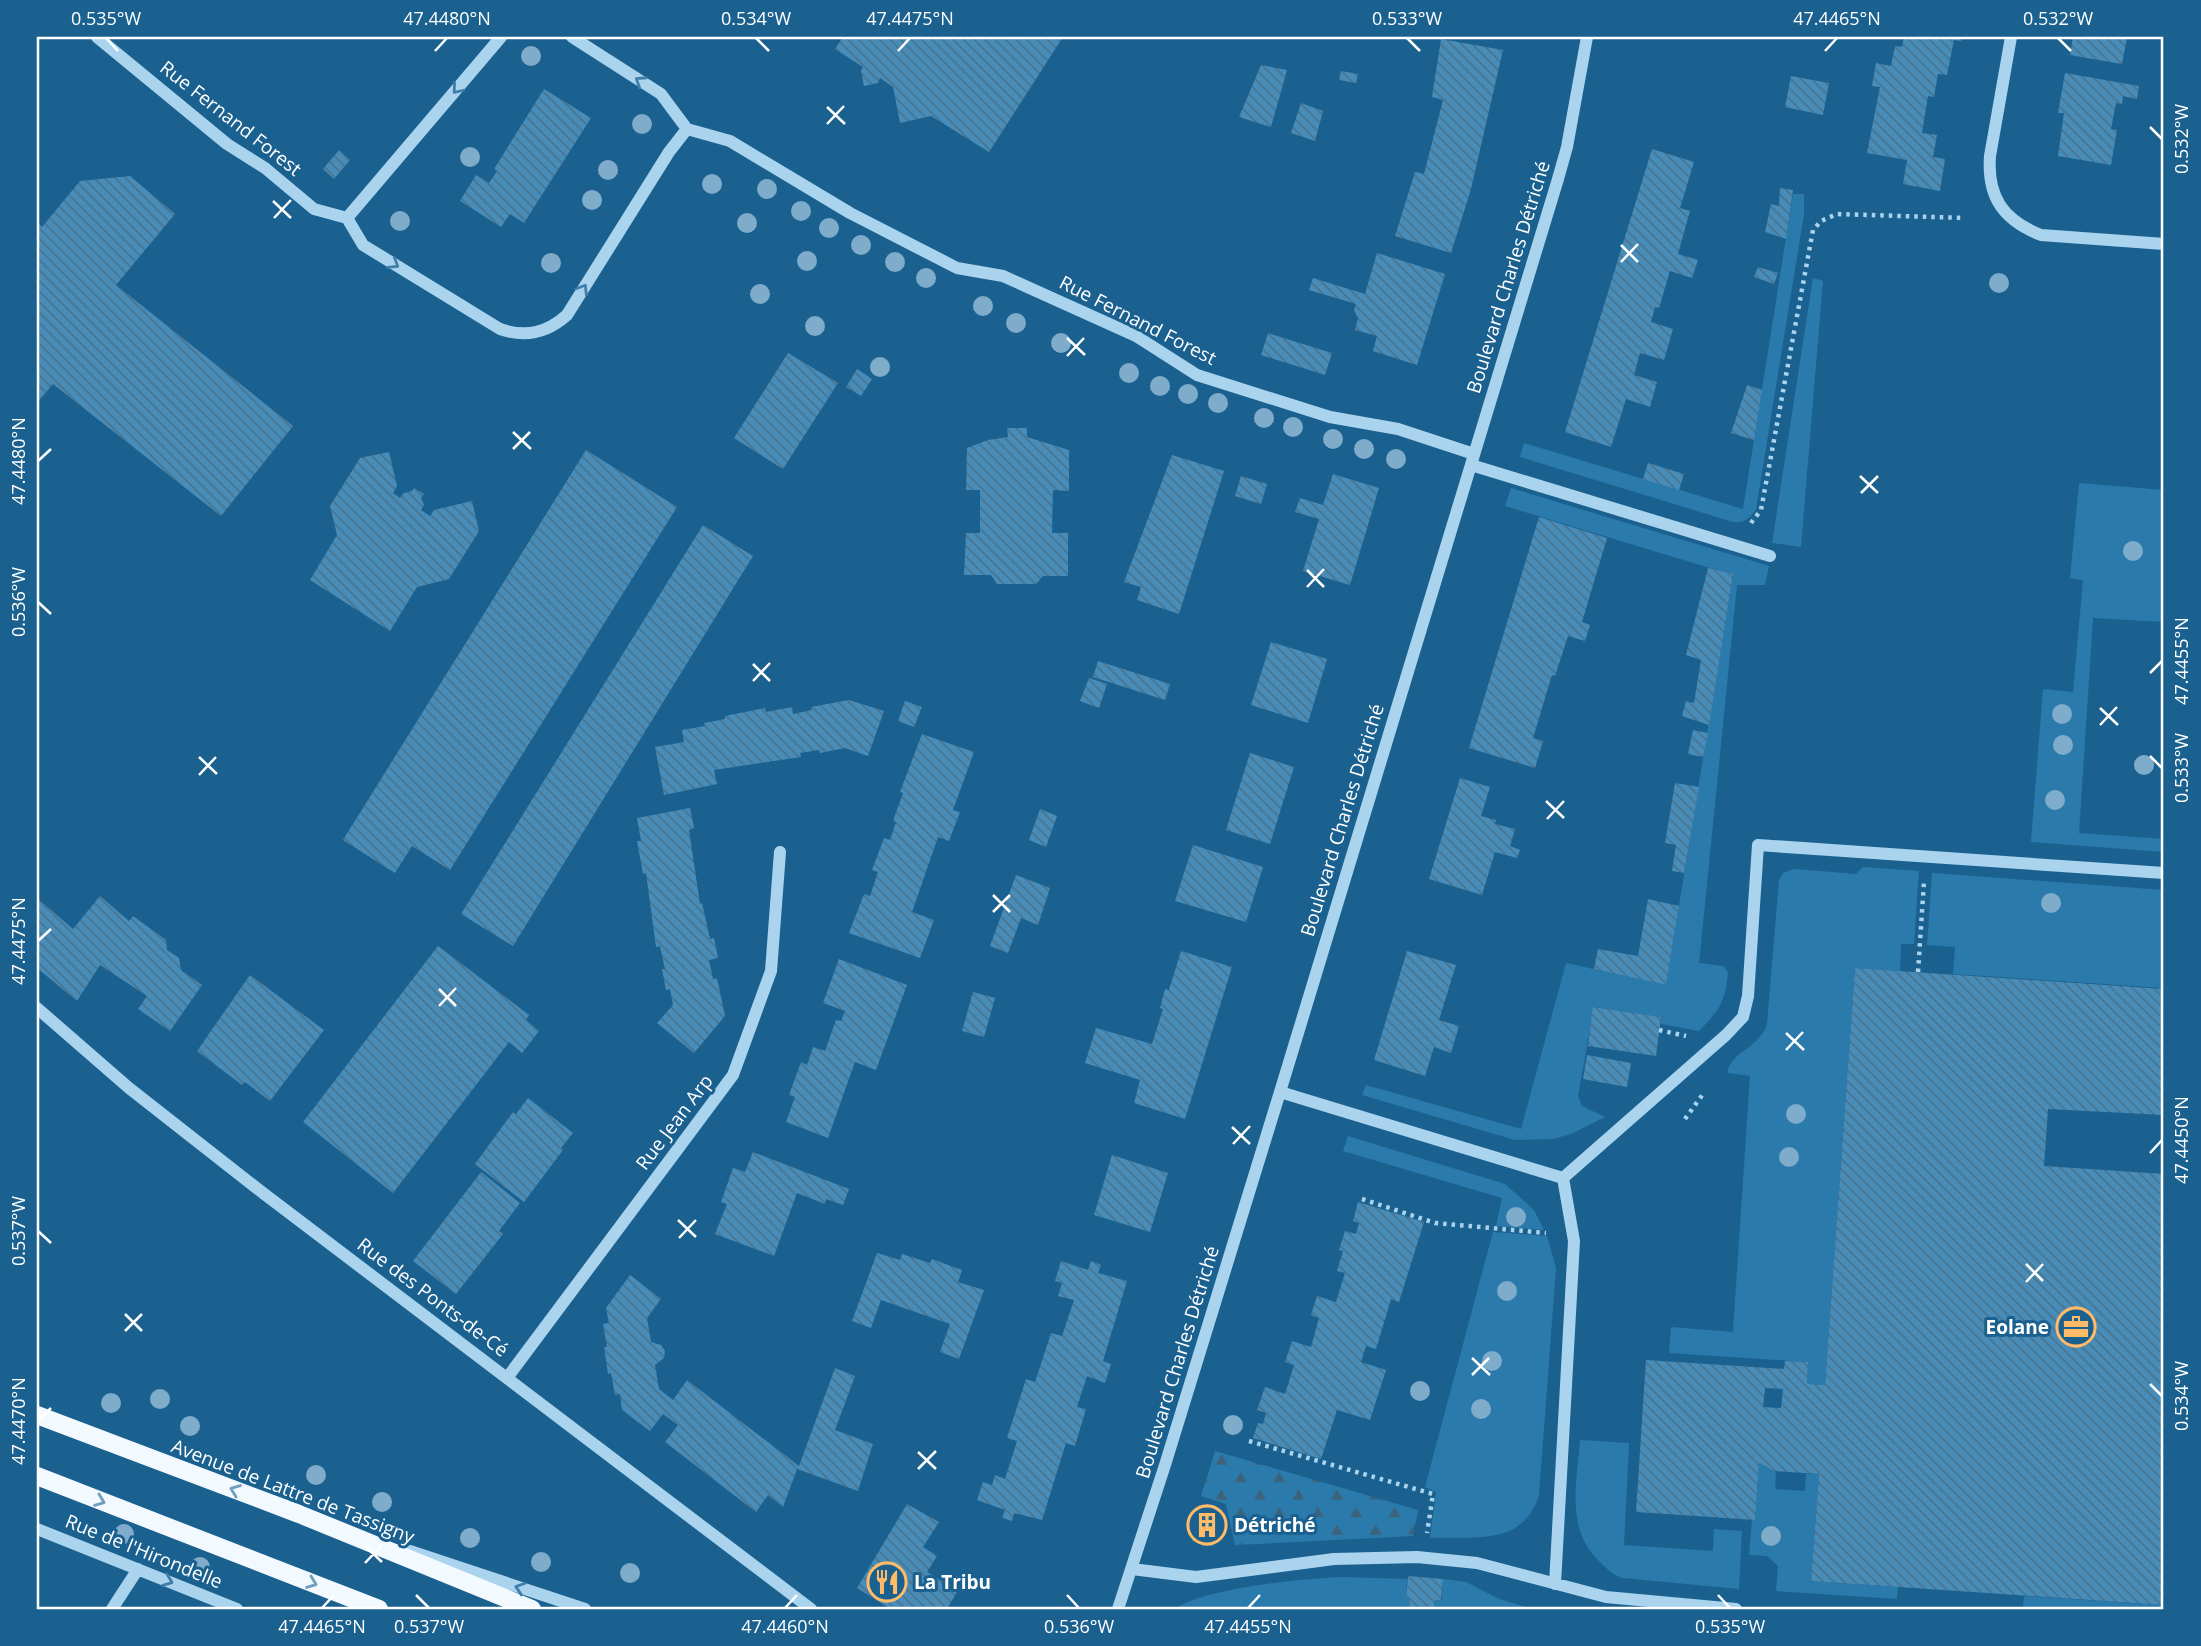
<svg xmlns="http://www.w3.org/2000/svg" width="2201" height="1646" viewBox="0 0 2201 1646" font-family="'Open Sans',sans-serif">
	<defs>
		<pattern id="forest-firs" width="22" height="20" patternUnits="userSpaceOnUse" patternTransform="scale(1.75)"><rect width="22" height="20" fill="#2b7aac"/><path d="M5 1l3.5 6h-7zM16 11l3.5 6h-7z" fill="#3c637c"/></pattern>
		<pattern id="building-back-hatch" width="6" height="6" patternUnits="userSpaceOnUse" patternTransform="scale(1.75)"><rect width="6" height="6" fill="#488db9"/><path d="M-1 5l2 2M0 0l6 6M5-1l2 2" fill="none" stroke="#4a738d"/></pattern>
	</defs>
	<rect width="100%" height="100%" fill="#1b6190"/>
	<path fill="#2b7aac" d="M1793,194H1804V214L1756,509C1750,518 1745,523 1733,522L1520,457L1524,443L1743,509Z
		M1813,278L1823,281L1801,547L1772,543Z
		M2079,483L2164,490V622L2093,618L2079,833L2164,839V852L2031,842L2043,689L2073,692L2083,580L2070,578Z
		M1511,488L1769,566L1765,585H1737L1699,963L1723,966L1728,972C1725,1003 1720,1009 1699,1031L1661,1024V1017L1594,1007L1578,1096L1582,1106L1605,1117L1573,1133L1554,1139L1515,1140L1362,1095L1366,1085L1521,1129L1566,963L1666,985L1733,575L1505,506Z
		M1863,867L1919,871L1914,944H1901L1900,971L1855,968L1825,1385L1807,1384L1808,1362L1669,1353L1671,1327L1733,1332L1750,1076L1727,1073C1732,1050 1759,1049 1767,1024L1779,881L1783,873L1794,869L1856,874Z
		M1932,873L2164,890V988L1953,974L1955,947L1927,945Z
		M1348,1136L1505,1184L1534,1210L1544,1230L1496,1226L1502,1198L1343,1151Z
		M1493,1232L1547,1236L1556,1268L1539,1495C1523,1547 1474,1536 1430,1538L1436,1492L1425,1487Z
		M1580,1440L1629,1443L1624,1545L1713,1551L1714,1529L1742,1531L1739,1589L1623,1578C1613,1575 1607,1569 1600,1562C1565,1530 1577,1482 1580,1440Z
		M1759,1463L1776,1472L1775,1489L1805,1491L1806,1474H1819L1811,1581L1898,1587L1897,1599L1776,1591L1778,1566L1767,1556L1749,1555L1752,1520H1755Z
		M1343,1577L1407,1579L1406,1596L1410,1597L1409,1609H1174C1209,1587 1301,1579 1343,1577Z
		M1443,1579L1466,1582L1499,1599L1533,1609H1434L1435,1600H1442Z
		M2024,1596L2164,1605V1609L2023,1607Z"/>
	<path fill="url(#forest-firs)" d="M1215,1451L1418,1510L1413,1536L1235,1545L1226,1504L1201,1496Z"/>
	<path fill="url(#building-back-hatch)" fill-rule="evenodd" d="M843,37H1063L989,152L931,116L900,123L893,87L880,78L878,83L864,86L861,71L863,67L835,49Z
		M1904,37H1962L1961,41L1954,40L1947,75L1938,74L1934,97L1928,96L1922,133L1937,135L1933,157L1945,159L1940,191L1903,184L1907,160L1867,153L1880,87L1872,86L1876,63L1891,66L1895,46L1902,47Z
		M2073,37H2127L2122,64L2070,55Z
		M1441,39L1503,50L1471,189L1451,253L1395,236L1415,172L1424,174L1443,100L1432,97Z
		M1261,65L1287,70L1271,127L1239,117Z
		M1341,71L1358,74L1356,83L1339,80Z
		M2065,73L2139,86L2137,99L2123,96L2122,104L2116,103L2111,129L2117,130L2111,165L2058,156L2064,113H2058Z
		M1791,76L1829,83L1823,115L1785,107Z
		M544,89L591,118L524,223L510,214L501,227L460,201L476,175L489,183L497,171L494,169Z
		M1301,103L1323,111L1315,141L1291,133Z
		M1652,149L1694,162L1680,208L1690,211L1678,254L1698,260L1692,278L1670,271L1659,308L1655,307L1651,322L1673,329L1664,360L1640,353L1634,375L1657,382L1650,407L1626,399L1611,447L1565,432Z
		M339,150L350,160L334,179L323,169Z
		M130,176L175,214L116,285L293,426L221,516L53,384L37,403V222L42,227L80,181Z
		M1780,188L1793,190L1786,239L1765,232L1771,204L1779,206Z
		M1377,253L1445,274L1417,365L1373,351L1377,336L1355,330L1358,318L1354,310L1356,304L1309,290L1313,278L1365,294Z
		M1758,267L1778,273L1774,284L1754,277Z
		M1268,333L1332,353L1325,375L1261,355Z
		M788,353L838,383L783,469L734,438Z
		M857,369L872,379L861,396L846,387Z
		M1747,385L1762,390L1754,440L1731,433Z
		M1007,428H1027V437L1069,450V491L1053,490L1052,533H1068V576H1043L1036,584H997L991,575H964L966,533H980V490H966L967,448L988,440L1008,437Z
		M586,450L677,507L450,870L412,846L395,873L343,840Z
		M389,452L397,486L393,493L400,498L404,493L412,491L414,488L424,494L421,498L424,505L421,510L430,516L434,510L472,501L479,531L449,579L417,587L390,631L310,580L337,535L330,506L360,458Z
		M1172,455L1224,471L1179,614L1137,600L1141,587L1124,582Z
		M1648,463L1684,474L1679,490L1643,479Z
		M1333,474L1379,488L1350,585L1303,571L1319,519L1295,512L1300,498L1323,505Z
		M1241,476L1267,484L1261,504L1235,496Z
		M1539,517L1607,538L1582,622L1590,625L1585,641L1568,636L1555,676L1552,675L1533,738L1543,741L1535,768L1469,748Z
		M703,525L753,556L513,946L461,914Z
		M1708,568L1733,574L1709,725L1682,716L1686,701L1694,703L1701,660L1686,655Z
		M1271,642L1327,659L1308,723L1251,705Z
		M1098,661L1170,684L1165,700L1093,677Z
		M1089,678L1107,684L1099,708L1080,701Z
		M849,700L884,711L868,756L845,748L820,753L819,750L800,753L801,757L714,770L717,784L664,795L655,747L684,742L682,730L705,726L704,723L725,719V716L765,708L766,712L792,707L793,714L812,710L811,707Z
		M905,701L922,707L914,727L898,721Z
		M1693,730L1708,733L1703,757L1688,754Z
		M922,734L974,752L953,810L960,812L949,841L938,837L912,912L934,920L920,958L849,933L864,894L870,896L878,872L872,870L884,838L890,840L896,822L893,821L903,793L900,792Z
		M1250,753L1294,767L1270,844L1226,830Z
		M1460,778L1490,787L1481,816L1496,820L1495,824L1515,829L1510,846L1520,850L1517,858L1495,852L1482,895L1429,879Z
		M1675,783L1699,787L1684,873L1672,871L1676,845L1665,843Z
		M690,808L694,828L689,830L700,904L702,903L710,939L714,938L718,958L709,960L713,979L717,978L725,1016L694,1053L657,1023L673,1005L670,989L666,990L662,969H665L660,946L656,947L646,873L643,874L637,841H641L637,818Z
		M1040,809L1057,816L1046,847L1029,840Z
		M1193,845L1263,867L1246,922L1175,901Z
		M1016,875L1050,888L1038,925L1021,918L1008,953L990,946Z
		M100,896L129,921L133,916L166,940L167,950L179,958L181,970L202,985L170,1031L138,1009L147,996L100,965L77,1001L37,968V898L73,929Z
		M1648,899L1679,906L1666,985L1594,969L1598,949L1638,956Z
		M438,946L529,1015L526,1020L539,1031L522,1053L509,1042L393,1193L303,1122Z
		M1181,951L1232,967L1185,1119L1134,1103L1140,1080L1085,1063L1096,1028L1152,1044L1163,1009L1160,1008L1165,989L1169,990Z
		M1407,951L1456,965L1439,1020L1459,1026L1451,1053L1434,1047L1425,1076L1374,1060Z
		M839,959L907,985L876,1070L855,1062L828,1138L786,1122L795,1097L789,1095L801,1062L807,1065L813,1047L825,1051L836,1020L841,1021L845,1011L823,1003Z
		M1855,968L2164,989V1115L2048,1109L2044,1166L2164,1174V1605L1811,1581L1819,1474L1774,1471L1759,1463L1755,1520L1636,1512L1646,1360L1784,1369L1785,1361L1808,1362L1807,1384L1825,1385ZM1765,1388L1783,1389L1781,1408L1763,1407Z
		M250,975L324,1030L270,1101L245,1082L242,1085L197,1051Z
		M973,992L995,998L984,1037L962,1031Z
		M1593,1007L1661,1017L1656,1056L1588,1046Z
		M1587,1055L1631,1063L1627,1087L1583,1079Z
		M528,1098L573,1133L561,1148L563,1150L524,1202L475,1164L513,1112L516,1114Z
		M753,1152L849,1189L843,1205L826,1199L825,1204L797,1193L774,1256L715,1234L727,1204L721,1202L733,1168L745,1172Z
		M1112,1155L1168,1173L1150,1232L1094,1215Z
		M481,1172L520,1203L499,1231L503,1234L456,1294L413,1261Z
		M1358,1202L1424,1222L1399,1302L1391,1299L1376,1349L1366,1346L1361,1362L1386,1370L1370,1420L1337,1410L1321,1459L1253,1438L1258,1423L1263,1424L1266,1413L1257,1410L1265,1387L1285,1394L1294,1365L1285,1362L1292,1341L1311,1347L1319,1318L1311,1315L1317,1296L1336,1302L1345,1273L1337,1271L1343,1251L1339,1250L1345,1231L1356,1234L1359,1223L1353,1221Z
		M877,1253L900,1260L902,1254L930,1263L932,1259L962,1270L958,1282L984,1290L959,1359L940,1352L950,1324L881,1300L871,1328L852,1321Z
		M1061,1261L1088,1270L1091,1261L1101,1265L1098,1273L1127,1281L1103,1361L1111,1364L1105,1383L1087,1376L1077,1407L1086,1409L1075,1446L1066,1443L1042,1520L1014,1513L1012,1521L1002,1518L1005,1510L977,1500L983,1482L992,1485L995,1475L1005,1479L1017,1441L1007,1438L1026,1379L1035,1382L1051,1333L1062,1336L1074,1300L1058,1296L1062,1283L1055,1281Z
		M630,1275L661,1299L647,1318L651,1342L661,1345L665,1351L664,1358L655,1365L659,1389L673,1400L687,1380L799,1466L835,1368L855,1376L835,1430L873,1444L858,1491L797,1469L783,1507L768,1495L756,1512L665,1442L678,1425L663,1414L650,1431L622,1410L620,1394L615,1395L611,1373L608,1374L604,1347H607L603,1324L609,1323L606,1308Z
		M907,1504L939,1522L923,1547L937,1556L927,1572L958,1590L947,1609H891L857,1588Z
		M1201,1505L1222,1510L1213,1546L1192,1541Z
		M1408,1576L1443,1579L1441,1600H1435L1434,1609H1409L1410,1597H1406Z"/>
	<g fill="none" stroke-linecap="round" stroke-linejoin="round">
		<path stroke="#aad4ee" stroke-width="4.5" stroke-dasharray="3.5 5" stroke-linecap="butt" d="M1751,523L1761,510L1813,230L1821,221L1837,214L1965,218
			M1918,972L1924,882
			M1659,1030L1686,1036
			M1685,1119L1703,1094
			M1362,1199L1435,1223L1546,1233
			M1249,1441L1433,1494L1427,1533"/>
		<path stroke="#aad4ee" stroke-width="12" d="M97,37L227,144L265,168L314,209L347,218L363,245L500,329C526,338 547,333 567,315L669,152L687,129
			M572,37L661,94L687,129L730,141L850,213L957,268L1003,276L1136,336L1197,375L1330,417L1398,429L1474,454
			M2011,37L1990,156C1987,197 2003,220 2041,235L2164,244
			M347,218L501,37
			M1471,465L1770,556
			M37,1008L129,1088L263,1193L811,1609
			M1280,1092L1563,1178
			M1563,1178L1726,1035L1743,1017L1748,996L1758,845L2164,873
			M507,1378L733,1075L771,971L780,852
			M37,1529L237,1609
			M410,1551L585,1609
			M1132,1569L1196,1577L1334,1559L1417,1557L1477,1563L1606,1597L1736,1609
			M1555,1584L1574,1241L1563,1178
			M112,1609L138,1569
			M1118,1609L1165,1465L1280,1092L1558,179L1567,147L1587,37"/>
		<path stroke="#f2f9ff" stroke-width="18" d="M37,1415L299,1514L532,1609
			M37,1476L379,1609"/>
	</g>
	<g fill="#7facca">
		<circle cx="531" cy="56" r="10"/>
		<circle cx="642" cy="124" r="10"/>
		<circle cx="470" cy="157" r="10"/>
		<circle cx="608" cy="170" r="10"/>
		<circle cx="712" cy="184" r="10"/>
		<circle cx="767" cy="189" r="10"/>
		<circle cx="592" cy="200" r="10"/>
		<circle cx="801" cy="211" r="10"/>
		<circle cx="400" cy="221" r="10"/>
		<circle cx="747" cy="223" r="10"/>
		<circle cx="829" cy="228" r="10"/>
		<circle cx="861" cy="245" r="10"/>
		<circle cx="807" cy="261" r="10"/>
		<circle cx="895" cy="262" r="10"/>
		<circle cx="551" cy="263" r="10"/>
		<circle cx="926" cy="278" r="10"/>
		<circle cx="1999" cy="283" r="10"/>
		<circle cx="760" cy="294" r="10"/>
		<circle cx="983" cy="306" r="10"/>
		<circle cx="1016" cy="323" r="10"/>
		<circle cx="815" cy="326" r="10"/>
		<circle cx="1061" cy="343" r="10"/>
		<circle cx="880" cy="367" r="10"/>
		<circle cx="1129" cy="373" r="10"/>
		<circle cx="1160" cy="386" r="10"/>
		<circle cx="1188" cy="394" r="10"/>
		<circle cx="1218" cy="403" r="10"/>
		<circle cx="1264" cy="418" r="10"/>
		<circle cx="1293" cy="427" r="10"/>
		<circle cx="1333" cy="439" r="10"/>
		<circle cx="1364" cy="449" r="10"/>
		<circle cx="1396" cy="459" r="10"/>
		<circle cx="2133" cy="551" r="10"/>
		<circle cx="2062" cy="714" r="10"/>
		<circle cx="2063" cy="745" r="10"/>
		<circle cx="2144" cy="765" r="10"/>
		<circle cx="2055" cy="800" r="10"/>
		<circle cx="2051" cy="903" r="10"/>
		<circle cx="1796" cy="1114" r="10"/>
		<circle cx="1789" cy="1157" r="10"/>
		<circle cx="1516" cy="1217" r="10"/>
		<circle cx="1507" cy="1291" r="10"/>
		<circle cx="1492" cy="1361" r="10"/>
		<circle cx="1420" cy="1391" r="10"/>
		<circle cx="160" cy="1399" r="10"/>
		<circle cx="111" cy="1403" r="10"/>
		<circle cx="1481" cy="1409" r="10"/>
		<circle cx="1233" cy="1425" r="10"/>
		<circle cx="190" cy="1426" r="10"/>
		<circle cx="316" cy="1475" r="10"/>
		<circle cx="382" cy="1502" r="10"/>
		<circle cx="124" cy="1534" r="10"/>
		<circle cx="1771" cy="1536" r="10"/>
		<circle cx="470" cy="1538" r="10"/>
		<circle cx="541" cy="1562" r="10"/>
		<circle cx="200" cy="1567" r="10"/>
		<circle cx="630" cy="1573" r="10"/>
	</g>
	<defs><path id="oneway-chevron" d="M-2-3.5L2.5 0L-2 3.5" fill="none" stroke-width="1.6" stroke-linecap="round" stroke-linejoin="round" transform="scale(1.75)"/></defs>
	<g stroke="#3f7ea8">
		<use href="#oneway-chevron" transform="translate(640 81) rotate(-147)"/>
		<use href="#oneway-chevron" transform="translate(457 89) rotate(130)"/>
		<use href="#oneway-chevron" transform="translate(394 264) rotate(32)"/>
		<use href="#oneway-chevron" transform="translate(583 289) rotate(-58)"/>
		<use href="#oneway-chevron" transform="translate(168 1581) rotate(21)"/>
		<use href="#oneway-chevron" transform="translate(520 1588) rotate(-162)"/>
	</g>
	<g stroke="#719ebc">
		<use href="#oneway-chevron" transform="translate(235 1490) rotate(-159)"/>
		<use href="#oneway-chevron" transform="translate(100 1501) rotate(21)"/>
		<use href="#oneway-chevron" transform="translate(312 1583) rotate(21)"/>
	</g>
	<path fill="none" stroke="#fff" stroke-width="2.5" d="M106,38L118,51M756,38L769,51M1407,38L1420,51M2058,38L2071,51M435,51L447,38M898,51L910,38M1825,51L1837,38M827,107L845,124M827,124L844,106M2150,127L2162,139M273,201L291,218M274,218L291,200M1621,245L1638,262M1621,262L1638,244M1067,338L1085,355M1067,356L1084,338M513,432L531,449M513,449L530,432M38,461L51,449M1860,476L1878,493M1861,493L1878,476M1307,570L1324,587M1307,587L1324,569M38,602L51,614M753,664L770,681M2150,673L2162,661M753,681L770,663M2100,708L2118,725M2100,725L2117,707M2150,756L2162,768M199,757L217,774M199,775L216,757M1546,801L1564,818M1547,819L1564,801M993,895L1010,912M993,912L1010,895M38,941L51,929M439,989L456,1006M439,1006L456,988M1786,1033L1804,1050M1786,1050L1803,1032M1232,1127L1250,1144M1233,1144L1250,1126M2150,1153L2162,1140M678,1220L696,1237M38,1231L51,1243M679,1238L696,1220M2026,1264L2043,1281M2026,1282L2043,1264M125,1314L142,1331M125,1331L142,1314M1472,1358L1490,1375M1472,1375L1489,1358M2150,1384L2162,1396M38,1421L51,1408M918,1452L936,1469M918,1469L936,1451M364,1545L382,1562M365,1563L382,1545M416,1595L429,1608M1067,1595L1079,1608M1718,1595L1730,1608M322,1608L334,1595M785,1608L797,1595M1248,1608L1260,1595"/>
	<defs>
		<g id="office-ring" transform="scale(2.0125)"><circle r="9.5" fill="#1b6190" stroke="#ffbb68" stroke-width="1.5"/><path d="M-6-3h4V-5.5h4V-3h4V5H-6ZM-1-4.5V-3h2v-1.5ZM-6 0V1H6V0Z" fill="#ffbb68"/></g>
		<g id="building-ring" transform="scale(2.0125)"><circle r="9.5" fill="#1b6190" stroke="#ffbb68" stroke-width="1.5"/><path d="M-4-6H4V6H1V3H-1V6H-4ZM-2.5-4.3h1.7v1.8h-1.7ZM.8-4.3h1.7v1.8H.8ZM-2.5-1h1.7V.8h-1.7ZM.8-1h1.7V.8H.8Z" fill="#ffbb68"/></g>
		<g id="restaurant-ring" transform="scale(2.0125)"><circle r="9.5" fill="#1b6190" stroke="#ffbb68" stroke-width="1.5"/><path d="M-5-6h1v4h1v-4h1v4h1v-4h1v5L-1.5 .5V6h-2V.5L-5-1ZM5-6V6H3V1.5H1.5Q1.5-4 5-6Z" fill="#ffbb68"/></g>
	</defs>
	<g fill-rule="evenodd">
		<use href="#office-ring" x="2076" y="1327"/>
		<use href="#building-ring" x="1207" y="1525"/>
		<use href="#restaurant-ring" x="887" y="1582"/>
	</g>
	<g text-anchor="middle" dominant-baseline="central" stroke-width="6" stroke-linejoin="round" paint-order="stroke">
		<g font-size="19" fill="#fff" stroke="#1b6190">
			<text transform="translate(231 118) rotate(38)">Rue Fernand Forest</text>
			<text transform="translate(1508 277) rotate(-73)">Boulevard Charles Détriché</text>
			<text transform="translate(1138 320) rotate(27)">Rue Fernand Forest</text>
			<text transform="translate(1342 820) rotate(-73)">Boulevard Charles Détriché</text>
			<text transform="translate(674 1122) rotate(-53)">Rue Jean Arp</text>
			<text transform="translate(433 1297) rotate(37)">Rue des Ponts-de-Cé</text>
			<text transform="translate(1177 1362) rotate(-73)">Boulevard Charles Détriché</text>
			<text transform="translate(293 1491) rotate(21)">Avenue de Lattre de Tassigny</text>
			<text transform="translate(144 1551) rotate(22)">Rue de l'Hirondelle</text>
		</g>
		<g font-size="19" font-weight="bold" fill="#fff" stroke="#1b6190" text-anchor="start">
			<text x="2049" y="1327" text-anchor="end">Eolane</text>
			<text x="1234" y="1525">Détriché</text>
			<text x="914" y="1582">La Tribu</text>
		</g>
	</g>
	<rect width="2201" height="1646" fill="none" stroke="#1b6190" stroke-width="77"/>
	<rect x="38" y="38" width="2124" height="1570" fill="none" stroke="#fff" stroke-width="2.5"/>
	<g font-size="18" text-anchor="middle" fill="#fff">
		<text x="106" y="25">0.535°W</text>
		<text x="447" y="25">47.4480°N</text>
		<text x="756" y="25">0.534°W</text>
		<text x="910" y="25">47.4475°N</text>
		<text x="1407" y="25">0.533°W</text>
		<text x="1837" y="25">47.4465°N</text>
		<text x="2058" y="25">0.532°W</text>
		<text transform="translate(2182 139) rotate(-90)" y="6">0.532°W</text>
		<text transform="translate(19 461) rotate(-90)" y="6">47.4480°N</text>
		<text transform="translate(19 602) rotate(-90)" y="6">0.536°W</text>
		<text transform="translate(2182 661) rotate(-90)" y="6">47.4455°N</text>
		<text transform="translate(2182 768) rotate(-90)" y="6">0.533°W</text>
		<text transform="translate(19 941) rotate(-90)" y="6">47.4475°N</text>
		<text transform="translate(2182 1140) rotate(-90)" y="6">47.4450°N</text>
		<text transform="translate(19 1231) rotate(-90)" y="6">0.537°W</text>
		<text transform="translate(2182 1396) rotate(-90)" y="6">0.534°W</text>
		<text transform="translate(19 1421) rotate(-90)" y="6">47.4470°N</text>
		<text x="322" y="1633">47.4465°N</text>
		<text x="429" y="1633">0.537°W</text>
		<text x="785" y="1633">47.4460°N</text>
		<text x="1079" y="1633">0.536°W</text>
		<text x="1248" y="1633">47.4455°N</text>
		<text x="1730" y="1633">0.535°W</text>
	</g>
</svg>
